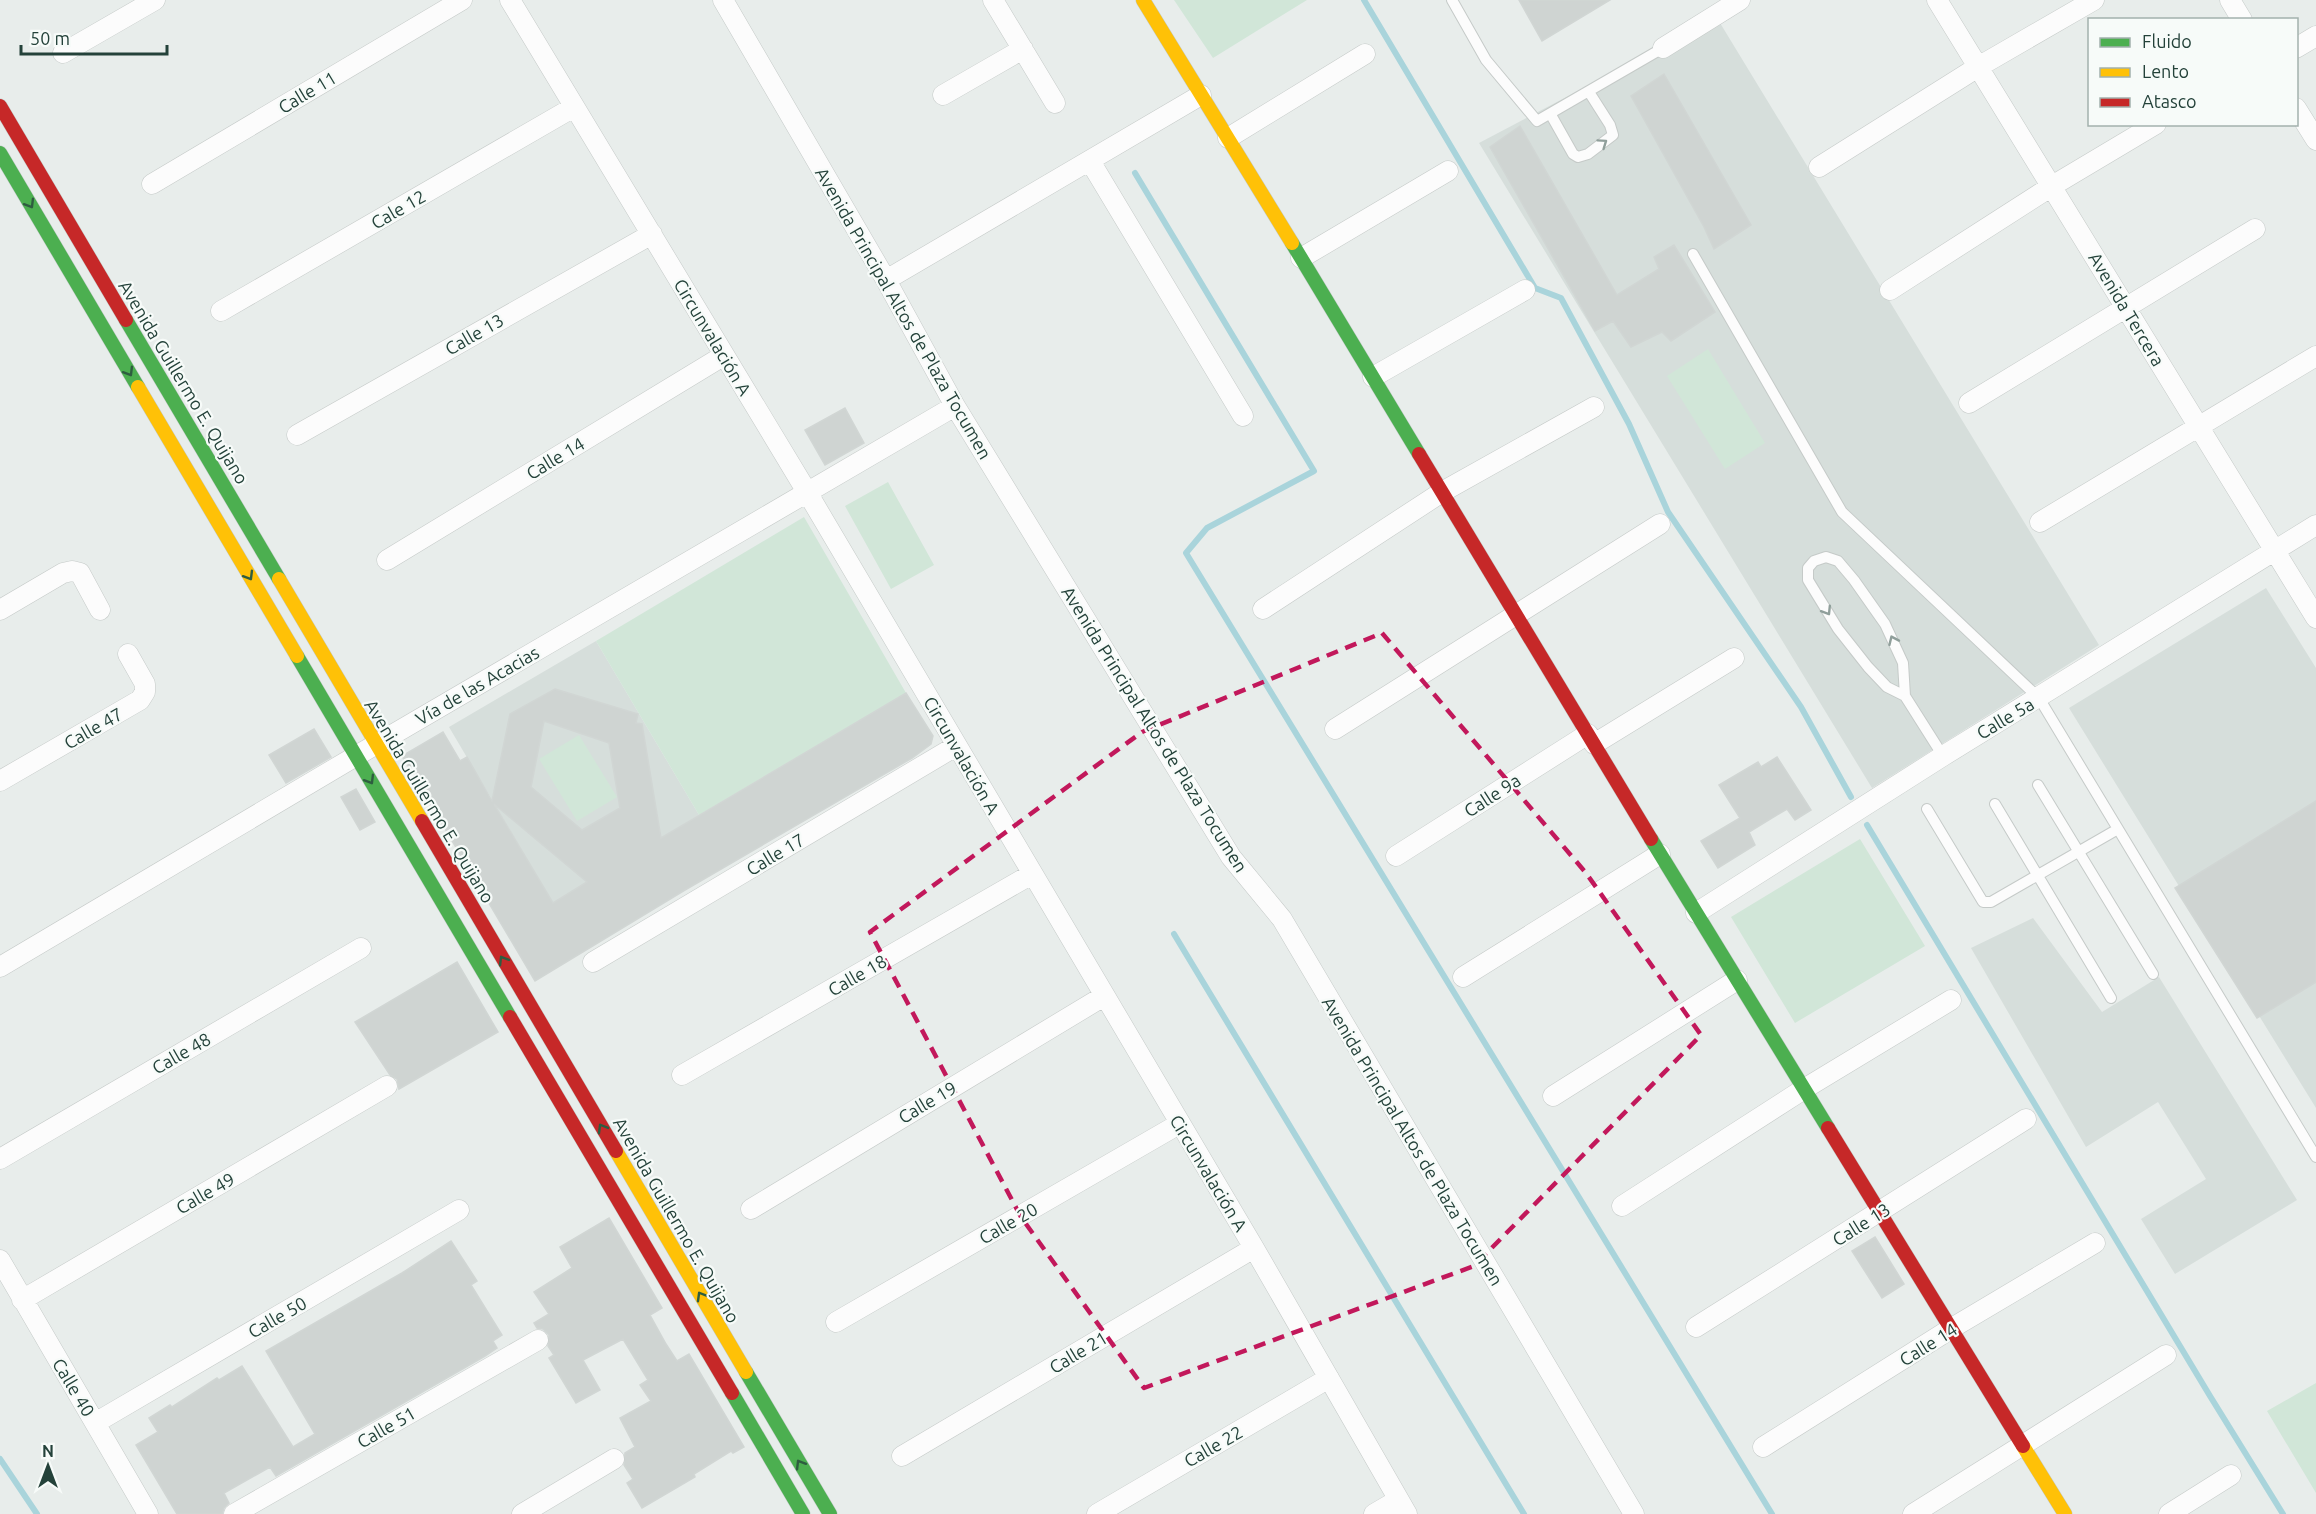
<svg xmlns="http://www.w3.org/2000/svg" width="2316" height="1514" viewBox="0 0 2316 1514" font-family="Ubuntu,sans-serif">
	<rect width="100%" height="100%" fill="#e8edeb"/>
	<path fill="#d6dedb" d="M1717,18L2099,645L1872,788L1479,143Z
		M2266,588L2316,668V1108L2069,708Z
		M596,641L699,815L553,903L449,727Z
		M2033,918L2102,1012L2159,977L2297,1200L2175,1274L2141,1219L2206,1179L2158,1102L2086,1147L1971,948Z"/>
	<path fill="#d1e6d8" d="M1174,0H1307L1213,58Z
		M1708,349L1765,443L1725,469L1667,376Z
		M888,482L934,565L891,589L845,506Z
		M804,517L906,693L699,815L596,641Z
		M579,735L617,797L577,821L539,759Z
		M1860,839L1925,946L1795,1023L1731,917Z
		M2316,1383V1493L2267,1411Z"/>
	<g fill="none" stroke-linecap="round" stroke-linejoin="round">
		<path stroke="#a9d4db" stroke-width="6" d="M1364,0L1535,288L1561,298L1629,424L1668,512L1801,707L1851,797
			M1135,173L1314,471L1207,528L1186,553L1772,1514
			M1867,825L2210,1396L2283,1514
			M1174,934L1524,1514
			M0,1459L37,1514"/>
	</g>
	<path fill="#cfd4d2" stroke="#d1d6d4" stroke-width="1.5" fill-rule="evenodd" d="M1519,0H1610L1542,41Z
		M1664,74L1751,225L1714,249L1704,227L1631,96Z
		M1520,126L1617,295L1659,269L1654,257L1674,245L1715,312L1671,341L1662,332L1631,347L1613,321L1595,331L1490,147Z
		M845,408L864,443L825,465L805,430Z
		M555,689L638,714L636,723L642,724L661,838L906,693L933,736L931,744L912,758L685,890L535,981L402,756L443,732L460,761L467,757L492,801L510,714ZM544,721L609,743L620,808L582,830L531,787ZM494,804L587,882L553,903Z
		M314,729L331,757L286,783L269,755Z
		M1777,757L1811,810L1795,820L1787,809L1749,832L1755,845L1718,868L1701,841L1740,818L1719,785L1758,762L1761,767Z
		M356,789L375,822L360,830L341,797Z
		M2316,801V982L2257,1018L2175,888Z
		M457,962L498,1032L399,1089L397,1079L390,1075L355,1022Z
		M609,1218L662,1308L650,1315L666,1344L677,1361L689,1354L744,1447L733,1453L731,1451L694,1474L695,1477L642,1508L627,1483L633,1479L624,1465L625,1453L635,1447L620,1418L651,1401L640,1385L648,1380L623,1339L583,1360L600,1390L576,1403L549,1358L554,1355L548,1346L549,1335L543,1329L537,1328L534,1323L549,1314L534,1292L572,1268L560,1247Z
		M1875,1237L1904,1284L1882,1298L1852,1251Z
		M451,1241L477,1281L471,1285L502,1335L493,1341L497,1348L485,1356L276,1476L270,1467L224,1493L229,1503L224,1508L222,1514H177L136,1445L158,1432L149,1418L170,1405L172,1407L217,1378L219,1380L242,1366L293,1447L315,1434L266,1351L402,1273Z"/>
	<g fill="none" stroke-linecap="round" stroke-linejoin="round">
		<g stroke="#c5cac8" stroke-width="12">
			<path id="lane" d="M1452,0L1486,60L1537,121L1663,48
				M1551,115L1573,154L1578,157L1588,154L1613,135L1610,125L1589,92
				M1693,254L1842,512L2039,698L2316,1157
				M1905,696L1887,687L1868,667L1838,629L1808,580V568L1814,561L1826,557L1838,561L1854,580L1885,624L1903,663L1905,696L1943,756
				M2038,785L2153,974
				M1995,804L2111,998
				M1927,809L1983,902H1991L2118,829"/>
		</g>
		<g stroke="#c5cac8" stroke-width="21">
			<path id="street" d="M510,0L807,492L1254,1248L1407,1514
				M723,0L886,280L955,406L1231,857L1282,919L1634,1514
				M993,0L1055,103
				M1937,0L2316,618
				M2230,0L2242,20
				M1663,48L1740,0
				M2296,48L2316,36
				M63,53L155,0
				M943,95L1023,49
				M2296,108L2316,140
				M1228,138L1365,54
				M1090,161L1243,416
				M1819,167L1978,67L2094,0
				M152,184L462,0
				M1301,258L1448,171
				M886,280L1201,95
				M1890,290L2052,186L2156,124
				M221,311L574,107
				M1373,377L1525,290
				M1969,403L2255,229
				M297,435L652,234
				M2040,522L2316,356
				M387,560L723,356
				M1263,609L1442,492L1594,407
				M0,610L63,573L72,571L80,573L100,610
				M1335,729L1660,524
				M1594,744L1734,658
				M0,781L140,700L145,692V684L128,654
				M1396,856L1588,734
				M1696,913L1943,756L2316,525
				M593,962L956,746
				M0,967L356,756L955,406
				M1463,977L1660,854
				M682,1075L1032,874
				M1553,1096L1737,980
				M0,1159L361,948
				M1622,1206L1804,1089L1951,1000
				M751,1209L1104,996
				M0,1260L148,1514
				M22,1300L387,1086
				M836,1322L1179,1124
				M1696,1327L2026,1119
				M95,1423L459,1210
				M1763,1447L1952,1328L2095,1243
				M902,1456L1254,1248
				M234,1514L538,1340
				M522,1514L614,1459
				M1097,1514L1329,1378
				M1374,1514L1398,1500
				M1913,1514L2166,1355
				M2169,1514L2231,1475"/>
		</g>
		<g stroke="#c3cbc8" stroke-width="15">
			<path id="fast" d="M0,153L138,387
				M1292,243L1419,454
				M126,320L279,579
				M297,656L510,1017
				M1651,839L1828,1128
				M746,1372L830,1514
				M732,1393L803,1514"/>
		</g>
		<g stroke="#c3cbc8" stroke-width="15">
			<path id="slow" d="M1143,0L1292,243
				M138,387L297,656
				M279,579L422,821
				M616,1151L746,1372
				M2023,1446L2065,1514"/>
		</g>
		<g stroke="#c3cbc8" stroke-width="15">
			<path id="jam" d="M0,106L126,320
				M1419,454L1651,839
				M422,821L616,1151
				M510,1017L732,1393
				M1828,1128L2023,1446"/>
		</g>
		<use href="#lane" stroke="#fcfcfc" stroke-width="10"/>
		<use href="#street" stroke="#fcfcfc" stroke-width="20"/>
		<use href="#fast" stroke="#4caf50" stroke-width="14"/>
		<use href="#slow" stroke="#ffc107" stroke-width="14"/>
		<use href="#jam" stroke="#c62828" stroke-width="14"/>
	</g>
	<defs><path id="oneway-chevron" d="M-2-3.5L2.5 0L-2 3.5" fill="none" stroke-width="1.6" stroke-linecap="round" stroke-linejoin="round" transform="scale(1.5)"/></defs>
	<g stroke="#909f9b">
		<use href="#oneway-chevron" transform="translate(1603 143) rotate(-35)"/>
		<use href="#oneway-chevron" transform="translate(1827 611) rotate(58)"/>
		<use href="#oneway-chevron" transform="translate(1893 640) rotate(-114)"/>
	</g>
	<g stroke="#2e5d40">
		<use href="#oneway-chevron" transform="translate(30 204) rotate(59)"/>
		<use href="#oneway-chevron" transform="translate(129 372) rotate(59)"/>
		<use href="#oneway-chevron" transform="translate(249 576) rotate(59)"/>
		<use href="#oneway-chevron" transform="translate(370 780) rotate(59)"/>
		<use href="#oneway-chevron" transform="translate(503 960) rotate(-121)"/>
		<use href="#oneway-chevron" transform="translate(602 1128) rotate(-120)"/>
		<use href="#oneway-chevron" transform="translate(701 1296) rotate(-120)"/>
		<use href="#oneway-chevron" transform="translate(800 1464) rotate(-121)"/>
	</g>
	<path fill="none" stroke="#c2185b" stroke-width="4.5" stroke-dasharray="12 8" stroke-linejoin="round" d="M1382,633L1586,873L1701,1035L1474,1266L1144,1388L1021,1217L870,932L1142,732Z"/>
	<g text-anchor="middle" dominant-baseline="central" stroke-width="4.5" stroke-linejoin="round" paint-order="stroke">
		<g font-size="18" fill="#24423a" stroke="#f7fbf9">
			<text transform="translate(307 92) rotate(-31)">Calle 11</text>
			<text transform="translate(398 209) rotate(-30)">Cale 12</text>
			<text transform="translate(2127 309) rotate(59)">Avenida Tercera</text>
			<text transform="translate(904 313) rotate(60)">Avenida Principal Altos de Plaza Tocumen</text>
			<text transform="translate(474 334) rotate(-30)">Calle 13</text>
			<text transform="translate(713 337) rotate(59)">Circunvalación A</text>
			<text transform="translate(184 382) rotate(59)">Avenida Guillermo E. Quijano</text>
			<text transform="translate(555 458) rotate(-31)">Calle 14</text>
			<text transform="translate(477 685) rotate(-30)">Vía de las Acacias</text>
			<text transform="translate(2005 718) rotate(-31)">Calle 5a</text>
			<text transform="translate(93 728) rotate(-30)">Calle 47</text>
			<text transform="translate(1155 729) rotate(58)">Avenida Principal Altos de Plaza Tocumen</text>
			<text transform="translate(962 755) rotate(60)">Circunvalación A</text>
			<text transform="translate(1492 795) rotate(-33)">Calle 9a</text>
			<text transform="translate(430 801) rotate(59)">Avenida Guillermo E. Quijano</text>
			<text transform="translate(775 854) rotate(-31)">Calle 17</text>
			<text transform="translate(857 975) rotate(-30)">Calle 18</text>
			<text transform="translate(181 1053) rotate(-30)">Calle 48</text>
			<text transform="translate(927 1102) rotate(-31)">Calle 19</text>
			<text transform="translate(1413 1141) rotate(59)">Avenida Principal Altos de Plaza Tocumen</text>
			<text transform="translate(1209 1173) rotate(59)">Circunvalación A</text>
			<text transform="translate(205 1193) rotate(-30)">Calle 49</text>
			<text transform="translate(677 1220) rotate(60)">Avenida Guillermo E. Quijano</text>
			<text transform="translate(1008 1223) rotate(-30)">Calle 20</text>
			<text transform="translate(1861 1224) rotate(-32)">Calle 13</text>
			<text transform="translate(277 1317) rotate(-30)">Calle 50</text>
			<text transform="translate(1928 1344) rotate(-32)">Calle 14</text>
			<text transform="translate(1078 1352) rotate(-31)">Calle 21</text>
			<text transform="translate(74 1387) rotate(59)">Calle 40</text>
			<text transform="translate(386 1427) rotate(-30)">Calle 51</text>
			<text transform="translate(1213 1446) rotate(-30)">Calle 22</text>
		</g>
	</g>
	<rect x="2088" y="18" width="210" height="108" fill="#f7fbf9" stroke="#a3b1ad" stroke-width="1.5"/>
	<rect x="2100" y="38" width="30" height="9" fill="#4caf50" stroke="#a3b1ad" stroke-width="1.5"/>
	<text x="2142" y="48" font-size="18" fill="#24423a">Fluido</text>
	<rect x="2100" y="68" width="30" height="9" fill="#ffc107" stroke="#a3b1ad" stroke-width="1.5"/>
	<text x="2142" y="78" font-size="18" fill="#24423a">Lento</text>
	<rect x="2100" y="98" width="30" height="9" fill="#c62828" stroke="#a3b1ad" stroke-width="1.5"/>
	<text x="2142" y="108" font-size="18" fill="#24423a">Atasco</text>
	<g transform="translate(48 1466)" stroke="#f7fbf9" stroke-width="4.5" paint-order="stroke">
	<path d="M0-4.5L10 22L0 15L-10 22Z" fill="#24423a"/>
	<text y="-9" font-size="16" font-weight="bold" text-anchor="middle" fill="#24423a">N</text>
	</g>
	<path d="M21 45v9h146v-9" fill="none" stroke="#24423a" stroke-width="3"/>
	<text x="30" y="45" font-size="18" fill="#24423a" stroke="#f7fbf9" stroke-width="4.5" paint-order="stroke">50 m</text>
</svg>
